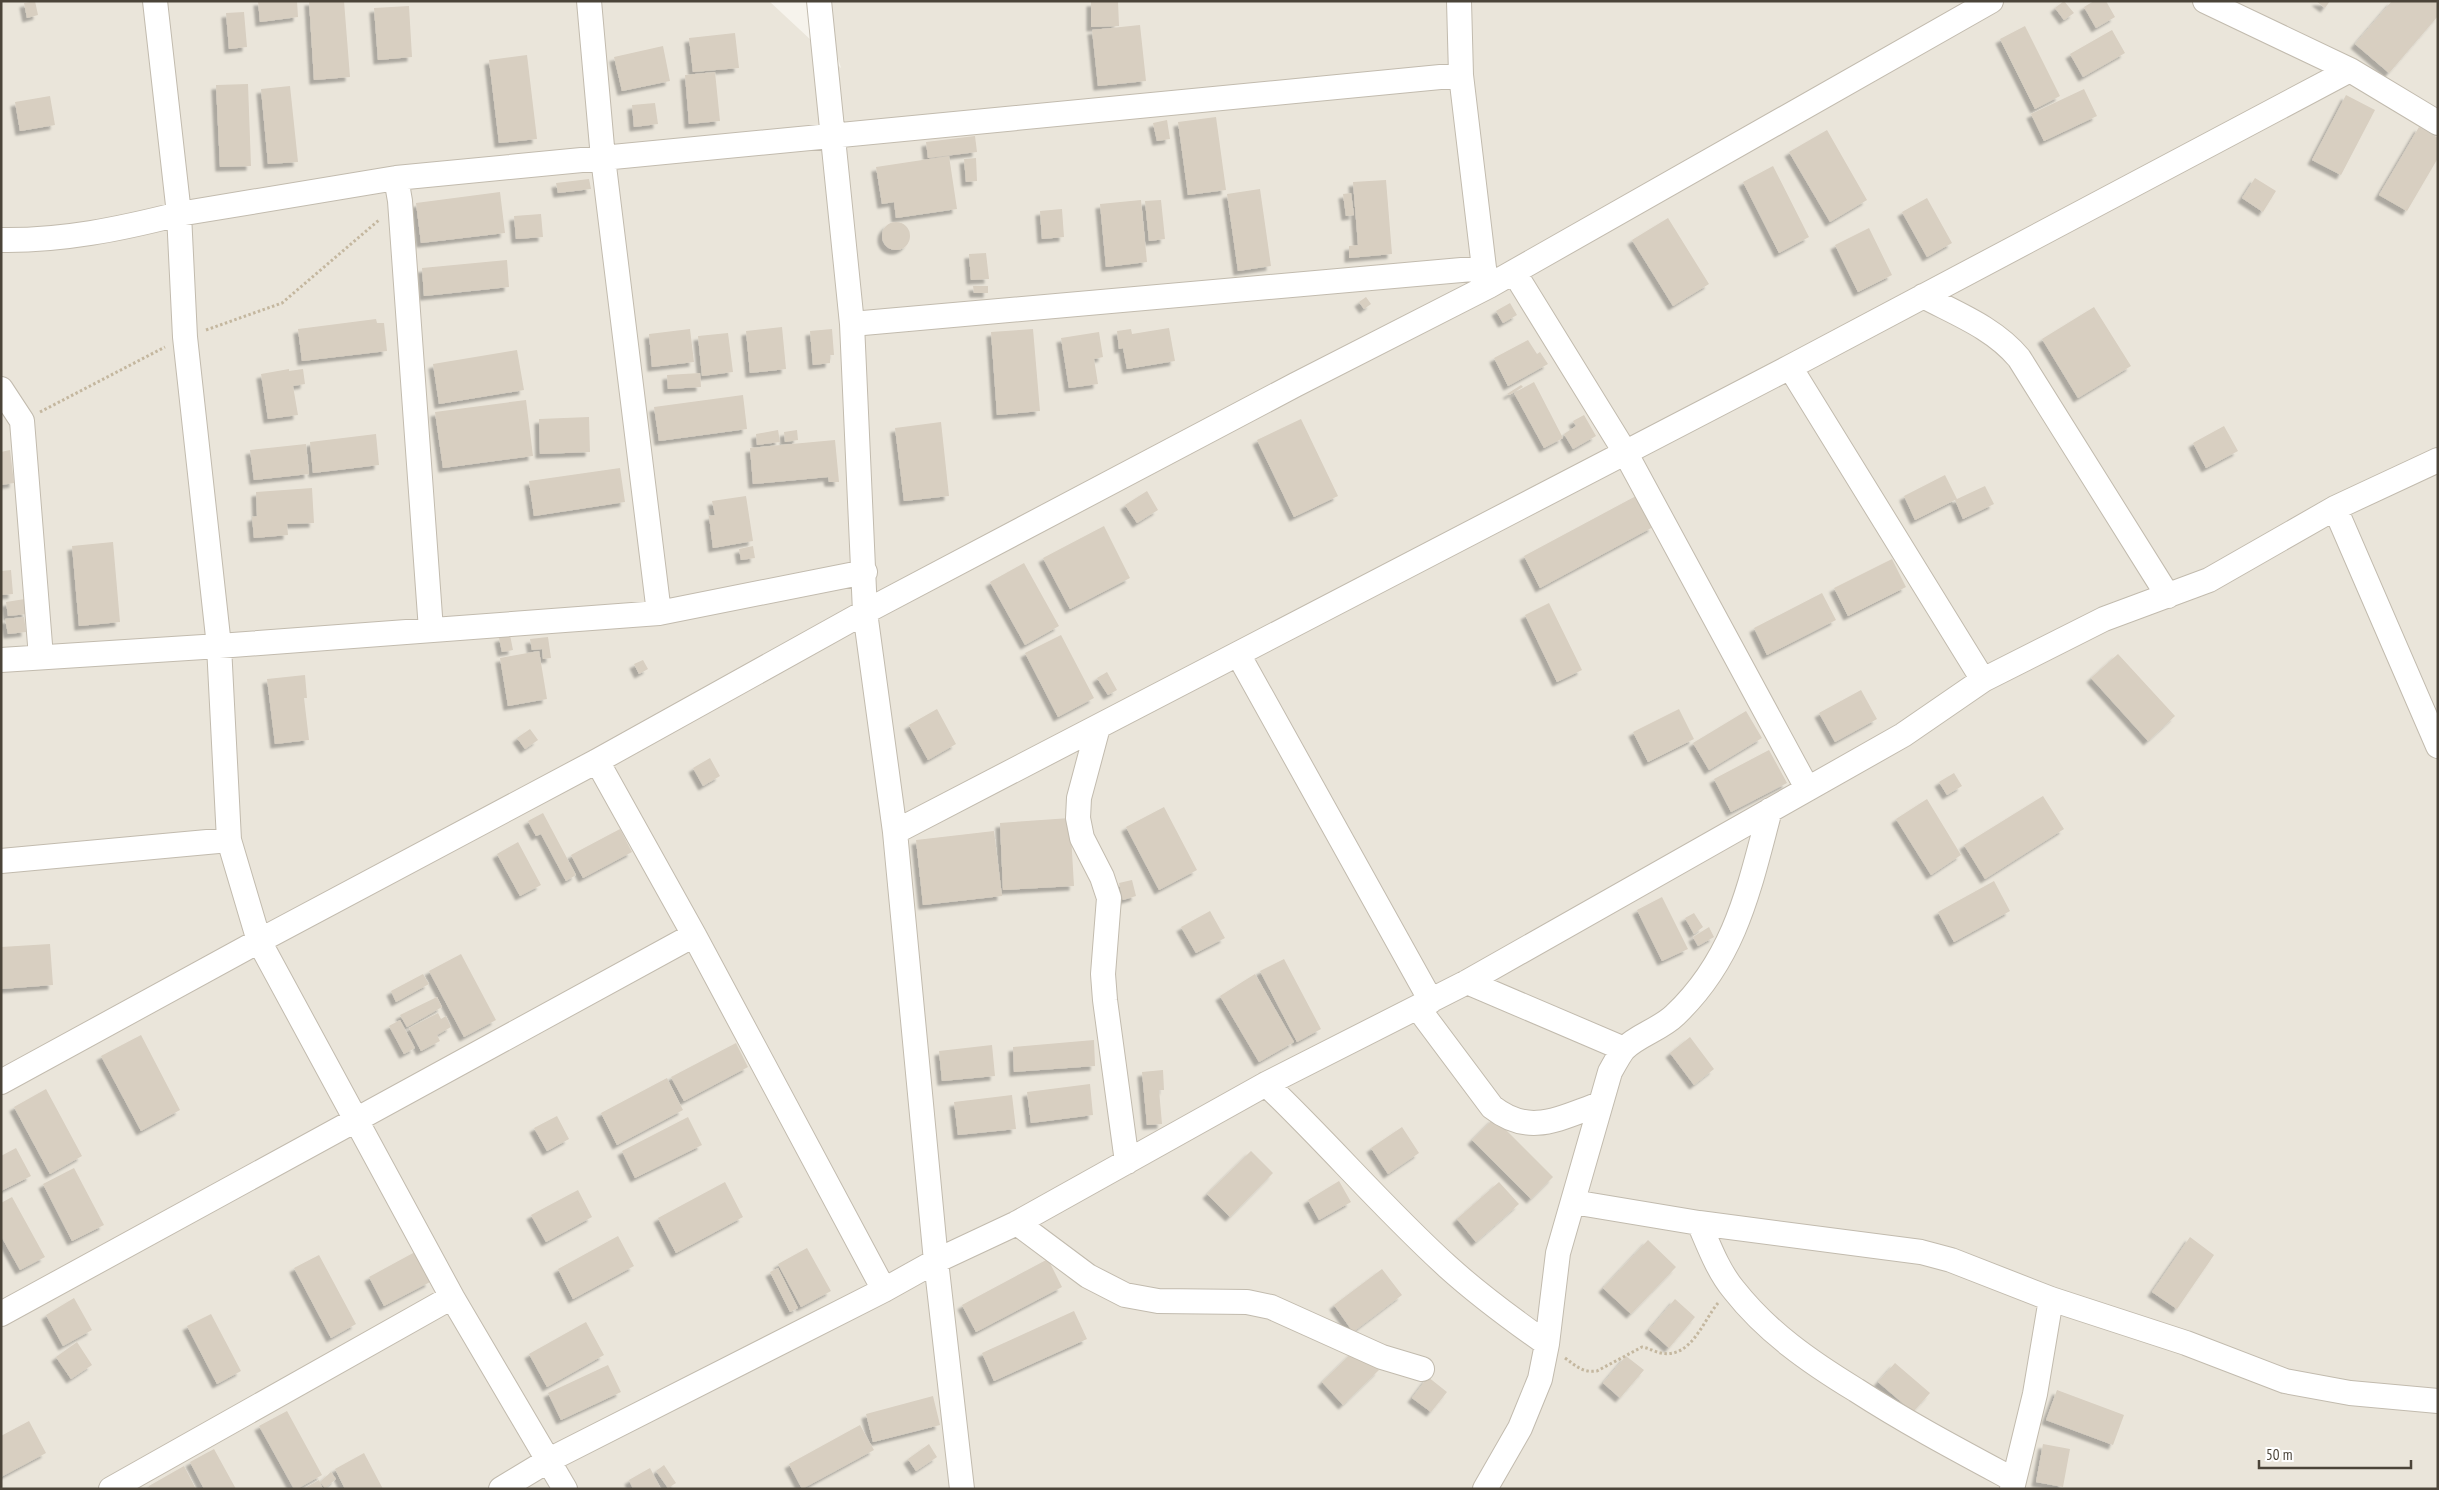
<svg xmlns="http://www.w3.org/2000/svg" width="2439" height="1490" viewBox="0 0 2439 1490" font-family="'PT Sans Narrow',sans-serif">
	<defs>
		<filter id="shadow"><feDropShadow dx="-4.5" dy="4.5" stdDeviation="1" flood-color="#0004"/></filter>
	</defs>
	<rect width="100%" height="100%" fill="#f6f3ec"/>
	<path fill="#eae5da" d="M1,1H769L841,68L820,1H2438V1489H1Z"/>
	<path fill="#d8cfc1" filter="url(#shadow)" d="M35,1L38,15L27,18L24,3Z
		M258,1H297L298,17L260,22Z
		M309,1H344L350,77L314,80Z
		M1118,1L1119,26L1091,27V2Z
		M2064,1L2074,13L2064,20L2055,8Z
		M2094,1H2106L2115,17L2096,28L2084,7Z
		M2316,1H2330L2325,8Z
		M2392,1H2438V16L2389,73L2355,44Z
		M409,6L412,57L378,60L374,8Z
		M244,12L247,47L229,49L226,13Z
		M1140,25L1146,81L1098,86L1092,30Z
		M2025,26L2060,96L2035,109L2000,39Z
		M2112,30L2125,53L2083,77L2070,54Z
		M735,33L739,68L693,72L689,38Z
		M663,46L670,81L622,91L614,57Z
		M527,55L537,139L499,143L489,60Z
		M715,72L720,121L689,124L685,75Z
		M248,84L251,166L220,167L216,85Z
		M290,86L298,162L268,164L261,89Z
		M2084,89L2097,116L2044,141L2031,114Z
		M2346,95L2375,110L2341,175L2312,160Z
		M50,96L55,125L20,131L15,102Z
		M655,103L658,124L634,127L632,105Z
		M1216,117L1226,190L1188,195L1178,122Z
		M1167,120L1170,139L1157,141L1153,123Z
		M2419,127L2438,138V158L2407,211L2379,195Z
		M1827,130L1867,200L1830,222L1789,152Z
		M975,136L977,152L928,158L926,142Z
		M949,156L957,209L896,218L894,202L882,204L876,167Z
		M976,158L977,181L966,182L964,159Z
		M1773,166L1809,237L1779,253L1743,182Z
		M2255,178L2276,191L2263,212L2242,198Z
		M589,179L591,189L558,193L556,183Z
		M1386,180L1392,254L1349,258V246L1358,245L1353,182Z
		M1260,189L1271,266L1238,271L1227,194Z
		M500,192L505,233L421,243L416,203Z
		M1351,193L1354,215L1346,216L1343,194Z
		M1927,198L1952,243L1927,257L1902,212Z
		M1141,200L1147,262L1106,267L1100,204Z
		M1161,200L1165,239L1149,241L1145,201Z
		M1062,209L1064,237L1042,239L1040,211Z
		M541,214L543,237L516,239L514,216Z
		M1668,218L1709,284L1673,306L1632,240Z
		M882 236a14 14 0 1 1 28 0a14 14 0 1 1-28 0Z
		M1869,228L1892,275L1858,292L1835,245Z
		M986,253L989,279L971,280L969,254Z
		M507,260L509,287L424,296L422,268Z
		M973,286H988V293H974Z
		M1366,297L1371,304L1364,309L1359,302Z
		M1510,303L1517,315L1503,323L1496,311Z
		M2094,307L2131,366L2078,398L2042,339Z
		M376,319L377,323H384L387,351L302,361L298,329Z
		M782,327L786,369L750,373L746,331Z
		M1169,328L1175,361L1127,369L1123,348L1119,349L1117,331L1131,329L1132,334Z
		M690,329L694,362L652,367L649,334Z
		M832,329L834,355H830V363L813,365L810,331Z
		M1033,329L1040,411L997,415L991,332Z
		M1099,332L1103,357L1094,359L1098,384L1069,388L1061,338Z
		M728,333L733,372L702,376L698,336Z
		M1528,340L1537,354L1540,352L1548,364L1508,386L1494,358Z
		M517,350L524,390L439,404L433,364Z
		M289,369V371L303,369L305,384L293,386L298,415L268,419L261,374Z
		M700,373L701,387L668,389L667,375Z
		M1534,382L1563,438L1544,448L1514,393Z
		M1521,385L1523,387L1509,395L1507,394Z
		M743,395L747,429L659,441L654,407Z
		M526,400L533,456L443,468L435,412Z
		M1584,415L1596,436L1573,449L1564,434L1576,426L1573,421Z
		M589,417L590,452L540,454L539,419Z
		M1301,419L1338,496L1294,517L1257,440Z
		M941,422L949,496L904,501L895,428Z
		M2224,426L2238,451L2206,468L2193,443Z
		M778,430L780,442L757,445L756,434Z
		M797,430L798,440L785,442L784,432Z
		M376,434L379,465L313,473L310,442Z
		M835,440L839,482H829L828,477L753,484L750,448Z
		M306,444L309,474L254,480L250,450Z
		M10,450L14,483L1,485V452Z
		M620,468L625,502L534,516L529,481Z
		M1945,475L1957,499L1985,486L1994,504L1963,519L1955,500L1915,520L1904,496Z
		M312,488L314,523L287,524L288,535L254,538L252,517L257,516L256,492Z
		M1147,491L1158,510L1137,523L1125,505Z
		M746,496L753,541L713,548L709,516L715,515L712,501Z
		M1636,496L1653,527L1540,588L1524,556Z
		M1104,526L1130,578L1070,609L1043,558Z
		M113,542L120,622L79,626L72,546Z
		M753,546L755,558L741,560L739,549Z
		M1892,559L1906,587L1848,616L1834,588Z
		M1024,563L1059,626L1025,645L990,582Z
		M11,570L13,594L1,595V571Z
		M1822,593L1836,620L1767,655L1754,628Z
		M25,599L27,614L8,616L6,602Z
		M1549,603L1582,670L1557,682L1525,615Z
		M24,617L26,632L8,634L5,619Z
		M510,635L513,650L502,652L499,638Z
		M1061,635L1094,698L1058,717L1025,653Z
		M548,637L551,658L543,659L542,649L532,650L530,639Z
		M539,651L547,699L508,706L500,658Z
		M2118,654L2175,716L2148,741L2091,678Z
		M643,660L648,669L639,674L634,664Z
		M1107,672L1117,690L1108,695L1097,678Z
		M305,675L307,698H304L309,740L275,744L267,679Z
		M1861,690L1877,719L1835,742L1819,713Z
		M937,709L956,744L928,760L909,725Z
		M1679,709L1694,739L1648,762L1633,732Z
		M1746,711L1762,738L1709,770L1693,743Z
		M530,729L538,740L525,749L517,738Z
		M1769,750L1787,783L1731,812L1714,779Z
		M710,758L720,776L703,786L693,768Z
		M1954,773L1962,786L1947,795L1939,782Z
		M2043,796L2064,829L1985,879L1964,845Z
		M1927,799L1961,855L1931,875L1896,819Z
		M1164,807L1197,870L1159,890L1126,827Z
		M543,813L576,875L566,881L541,834L536,836L528,821Z
		M1070,818L1074,886L1003,890L1000,823Z
		M620,829L632,852L583,878L571,855Z
		M994,831L1002,896L923,905L916,840Z
		M518,842L541,885L520,896L497,854Z
		M1132,880L1136,896L1123,900L1119,883Z
		M1994,881L2010,911L1954,942L1938,912Z
		M1662,897L1688,949L1662,961L1637,910Z
		M1210,911L1225,938L1196,953L1181,927Z
		M1694,913L1703,927L1694,934L1685,918Z
		M1709,927L1714,937L1698,946L1693,937Z
		M50,944L53,985L1,989V947Z
		M461,954L496,1020L464,1037L429,971Z
		M1284,959L1321,1029L1297,1042L1260,971Z
		M423,974L429,984L396,1002L391,991Z
		M1255,974L1294,1042L1259,1062L1220,996Z
		M437,997L442,1007L407,1027L400,1015Z
		M438,1013L441,1019L446,1016L451,1027L437,1035L440,1041L421,1051L409,1028Z
		M400,1020L415,1048L404,1054L389,1026Z
		M141,1035L180,1110L141,1131L101,1056Z
		M1690,1037L1714,1069L1694,1085L1670,1053Z
		M1094,1040L1095,1066L1014,1072L1013,1047Z
		M736,1043L748,1067L684,1101L671,1077Z
		M992,1045L995,1076L942,1081L939,1051Z
		M1163,1070L1164,1090H1159L1162,1124L1147,1125L1142,1072Z
		M667,1078L683,1110L617,1145L601,1113Z
		M1090,1084L1093,1115L1031,1123L1027,1092Z
		M46,1089L82,1156L50,1174L14,1107Z
		M1012,1095L1016,1129L958,1135L954,1102Z
		M557,1116L569,1139L547,1151L534,1128Z
		M688,1117L702,1145L635,1178L622,1151Z
		M1494,1118L1553,1177L1531,1199L1472,1140Z
		M1402,1127L1419,1153L1388,1174L1371,1148Z
		M16,1148L31,1176L1,1191V1156Z
		M1251,1151L1273,1173L1230,1217L1207,1194Z
		M74,1168L104,1225L72,1241L43,1184Z
		M1339,1181L1351,1202L1319,1220L1308,1200Z
		M725,1182L743,1217L676,1253L658,1218Z
		M1499,1182L1519,1204L1476,1242L1457,1219Z
		M578,1190L592,1217L546,1242L531,1215Z
		M12,1197L45,1257L20,1270L1,1236V1203Z
		M618,1236L634,1266L573,1299L558,1269Z
		M2190,1237L2214,1255L2177,1309L2152,1292Z
		M1648,1240L1676,1267L1631,1314L1603,1288Z
		M807,1248L831,1291L801,1307L778,1264Z
		M415,1252L430,1282L384,1306L369,1277Z
		M319,1255L356,1324L331,1338L294,1268Z
		M1048,1259L1062,1287L976,1332L962,1305Z
		M778,1268L798,1308L790,1312L770,1272Z
		M1382,1269L1402,1295L1353,1332L1334,1305Z
		M74,1298L92,1330L63,1346L46,1315Z
		M1675,1299L1695,1317L1669,1348L1649,1330Z
		M1074,1311L1087,1339L994,1381L982,1353Z
		M211,1314L241,1371L217,1384L187,1326Z
		M586,1322L604,1355L547,1387L529,1354Z
		M77,1342L92,1365L71,1379L56,1357Z
		M1357,1348L1379,1370L1343,1405L1322,1382Z
		M1626,1356L1644,1370L1620,1398L1603,1383Z
		M1895,1363L1930,1393L1913,1412L1878,1382Z
		M608,1365L621,1392L561,1420L548,1393Z
		M1428,1377L1447,1392L1431,1412L1412,1398Z
		M2057,1390L2124,1415L2113,1445L2046,1420Z
		M933,1396L940,1425L873,1442L866,1414Z
		M287,1411L322,1475L297,1489H294L259,1426Z
		M29,1421L46,1453L1,1477V1436Z
		M860,1425L874,1450L802,1489L789,1464Z
		M929,1444L937,1457L916,1471L908,1459Z
		M2043,1444L2070,1449L2063,1487L2036,1482Z
		M214,1449L236,1489H204L190,1462Z
		M364,1453L383,1489H345L335,1469Z
		M664,1465L676,1483L668,1488L656,1471Z
		M184,1466L196,1489H150L149,1486Z
		M650,1468L661,1489H633L629,1480Z
		M331,1472L336,1479L325,1488L320,1482Z
		M319,1480L323,1489H303Z"/>
	<g fill="none" stroke-linecap="round" stroke-linejoin="round">
		<g stroke="#c2bbae" stroke-width="26">
			<path id="street" d="M155,1L179,214L185,337L219,646L229,840L259,941L452,1297L565,1489
				M589,1L603,158L659,613
				M819,1L852,324L865,612L895,832L936,1261L962,1489
				M1459,1L1461,75L1484,268L1488,283
				M2205,1L2350,70L2438,123
				M396,178L400,201L431,630
				M1,240C62,241 120,229 179,214L396,178L1461,75
				M1514,272L1625,452L1807,788
				M1923,296C1957,314 1994,328 2019,358L2168,596
				M852,324L1484,268
				M1790,367L1983,680
				M1,389L22,421L41,657
				M2335,508L2438,746
				M1238,654L1431,1001
				M1,660L219,646L659,613L865,572
				M1098,727L1079,798L1078,818L1082,838L1102,877L1109,898L1103,974L1105,1000L1127,1162
				M597,761L694,935L884,1290
				M895,832L1790,367L2350,70
				M1,861L229,840
				M1467,982L1624,1049
				M1418,1008L1492,1107C1530,1137 1559,1118 1600,1104
				M1,1082L259,941L597,761L865,612L1295,385L1489,286L1991,1
				M1266,1084C1328,1143 1384,1209 1448,1267C1479,1295 1513,1320 1547,1344
				M1573,1202L1699,1223L1921,1252L1951,1260L2051,1299L2186,1343L2285,1381L2350,1393L2438,1401
				M1017,1223L1088,1276L1125,1295L1158,1301L1247,1302L1271,1307L1382,1357L1422,1369
				M1699,1223C1709,1246 1718,1271 1734,1290C1767,1332 1810,1362 1856,1390C1907,1423 1960,1451 2014,1480
				M1,1314L694,935
				M111,1489L452,1297
				M501,1489L549,1460L884,1290L936,1261L1017,1223L1266,1084L1467,982L1903,735L1983,680L2104,619L2209,580L2335,508L2438,460
				M1485,1489L1520,1428L1540,1379L1547,1344L1558,1253L1610,1072C1614,1065 1619,1055 1624,1049C1638,1035 1661,1029 1675,1015C1736,957 1749,888 1770,810
				M2012,1489L2035,1394L2051,1299"/>
		</g>
		<path stroke="#c4b79f" stroke-width="3" stroke-dasharray="2.5 2.5" stroke-linecap="butt" d="M206,330L282,303L379,220
			M40,412L165,347
			M1565,1358C1576,1366 1583,1373 1597,1371L1642,1347C1649,1348 1655,1352 1661,1353C1691,1359 1703,1321 1718,1303"/>
		<use href="#street" stroke="#fff" stroke-width="24"/>
	</g>
	<rect width="2439" height="1490" fill="none" stroke="#4b4439" stroke-width="5"/>
	<path d="M2259 1460v8h152v-8" fill="none" stroke="#4b4439" stroke-width="2.5"/>
	<text x="2266" y="1460" font-size="15" fill="#4b4439" stroke="#ffffff" stroke-width="4" paint-order="stroke">50 m</text>
</svg>
